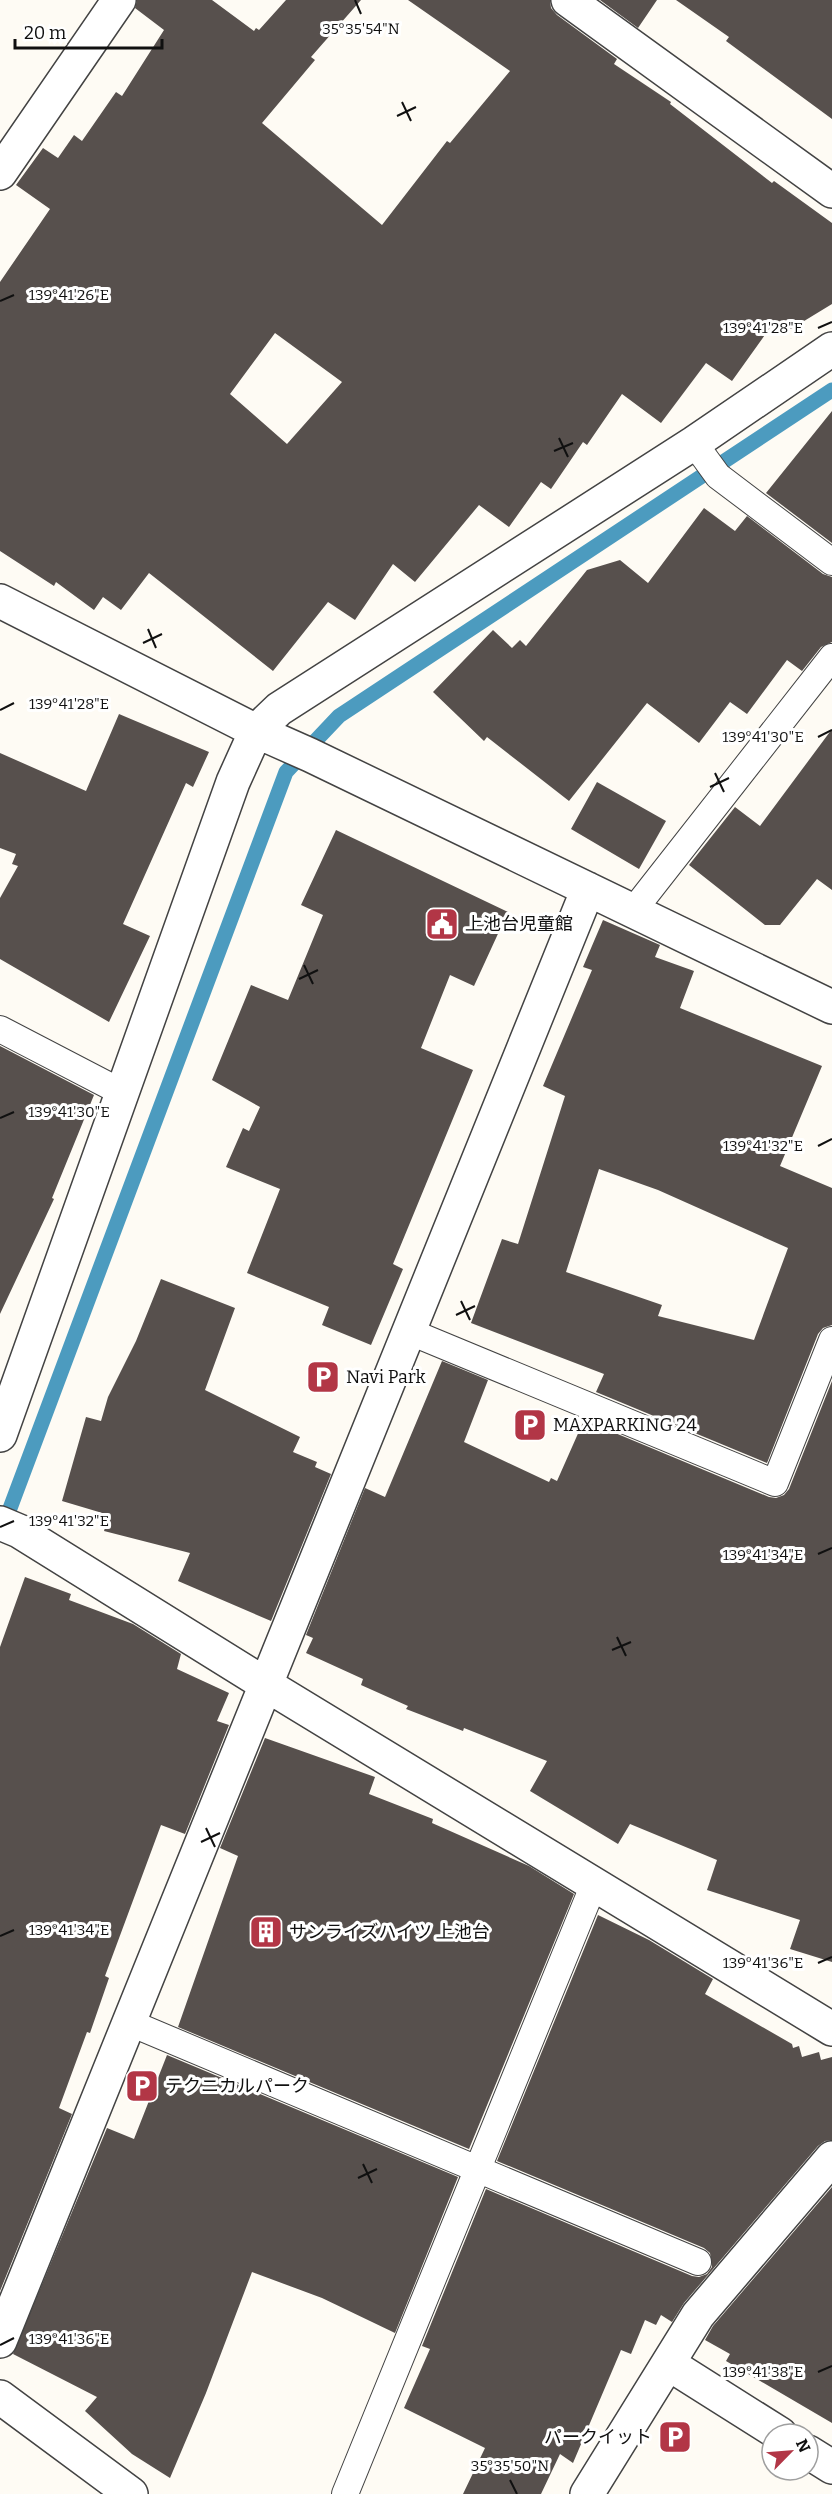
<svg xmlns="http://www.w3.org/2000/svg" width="832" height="2494" viewBox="0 0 832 2494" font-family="Bitter,'Noto Sans JP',serif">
	<rect width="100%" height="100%" fill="#fefbf4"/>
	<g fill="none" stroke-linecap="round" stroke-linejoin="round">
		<path stroke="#4c9bbf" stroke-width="15" d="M3,1527L286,772L339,716L832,390"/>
	</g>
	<path fill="#57504d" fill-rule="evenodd" d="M137,0H212L254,31L256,28L259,30L286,0H361L311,57L315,60L262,123L382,225L447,141L450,143L510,71L408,0H550L551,8L557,15L617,59L614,64L671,102L670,104L772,183L774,181L832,223V304L791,329L772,325L732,381L706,363L661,423L622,394L587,445L583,442L551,489L541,482L509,527L479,505L415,582L393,564L355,620L328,602L273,671L149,573L121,610L103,597L94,610L56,582L54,586L0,551V282L50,209L16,185L43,148L58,158L74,135L82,141L116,92L122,96L164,30L135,8ZM275,333L342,382L287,444L230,394Z
		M600,0H657L638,28Z
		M676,0H832V119L726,41L729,37Z
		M832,411V543L766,493Z
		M704,508L735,531L747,516L823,574L832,577V642L821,647L802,671L787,660L747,714L730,702L699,743L647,703L569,801L487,737L484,741L433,692L493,630L512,648L520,640L526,646L587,570L620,560L648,583Z
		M119,714L209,752L193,787L186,783L123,924L150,936L109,1022L0,959V898L18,866L12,864L16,854L0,848V753L86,791Z
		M832,729V890L817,879L780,925H765L689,865L735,807L760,826Z
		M597,782L666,821L639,869L571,829Z
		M336,830L508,912L474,986L450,975L421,1048L473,1070L393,1264L403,1269L371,1345L322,1325L329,1307L247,1273L280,1189L226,1167L243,1128L249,1131L260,1107L212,1080L251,985L288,1000L323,915L301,905Z
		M603,920L660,945L655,957L694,971L680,1008L822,1066L780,1166L832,1188V1325L823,1328L818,1334L767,1463L596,1392L604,1374L471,1323L502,1239L518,1244L565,1096L543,1086L592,970L583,967ZM599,1169L658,1190L788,1248L754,1340L658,1316L662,1305L566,1272Z
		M0,1046L94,1095L52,1198L54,1199L0,1314Z
		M161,1279L235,1308L205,1390L300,1437L293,1452L317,1462L315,1467L331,1474L271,1621L178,1581L190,1553L104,1531L109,1515L62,1501L86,1417L101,1421L108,1397L136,1341Z
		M442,1361L488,1380L464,1442L549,1482L551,1478L557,1481L584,1420L769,1497L776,1498L784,1495L789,1489L832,1381V1962L790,1949L800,1920L707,1890L717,1860L630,1824L618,1844L530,1791L547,1761L464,1728L463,1731L406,1709L408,1706L361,1685L363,1679L306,1653L313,1638L306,1635L365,1488L385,1497Z
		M25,1577L71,1594L69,1600L133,1624L181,1654L177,1669L229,1693L217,1721L229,1725L185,1834L161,1825L105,1976L109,1978L90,2033L87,2032L59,2108L72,2114L0,2291V1647Z
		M265,1738L375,1777L369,1794L433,1819L432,1823L529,1866L574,1894L469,2149L178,2027L238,1856L220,1848Z
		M598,1915L649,1940L713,1979L705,1994L792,2044L793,2048L799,2046L802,2057L819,2052L821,2060L832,2057V2140L825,2141L818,2146L684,2303L672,2322L661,2315L656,2325L645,2320L631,2354L621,2350L573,2463L560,2454L541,2494H463L485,2448L404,2408L430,2349L422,2346L486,2189L692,2276L699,2277L707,2274L712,2267L710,2253L704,2248L497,2161Z
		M167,2055L458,2177L395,2333L322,2298L252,2272L206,2393L170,2478L132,2454L85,2411L97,2397L13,2354L107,2128L134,2139Z
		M832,2187V2423L726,2361L730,2354L705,2340L713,2326Z"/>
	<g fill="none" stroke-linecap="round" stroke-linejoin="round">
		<g stroke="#434343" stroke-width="28">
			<path id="service" d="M694,443L718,476L832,562
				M633,911L832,657
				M0,1029L123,1093
				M408,1331L775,1483L832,1340
				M128,2022L698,2262
				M345,2494L594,1884"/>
		</g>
		<g stroke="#434343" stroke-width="36">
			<path id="minor" d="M568,0L832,191
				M0,173L119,0
				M0,601L256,731L310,755L832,1007
				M0,1435L233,782L256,731L279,709L694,443L832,349
				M0,1523L19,1531L265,1684L832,2029
				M0,2341L588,889
				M669,2364L780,2434
				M0,2397L131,2494
				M808,2452L832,2467
				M587,2494L698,2315L832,2158"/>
		</g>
		<use href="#service" stroke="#fff" stroke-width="26"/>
		<use href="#minor" stroke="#fff" stroke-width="33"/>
	</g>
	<path fill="none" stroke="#101010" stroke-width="2" d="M355,0L361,14M402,102L411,121M397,116L416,107M0,301L14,295M818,328L832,322M559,438L568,457M554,451L573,443M148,629L156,648M143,643L162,634M0,710L14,703M818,737L832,730M715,773L724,792M710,787L729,778M304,965L313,984M299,979L318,970M0,1118L14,1112M818,1146L832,1139M461,1301L470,1320M456,1315L475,1306M0,1527L14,1521M818,1554L832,1548M617,1637L626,1656M612,1650L631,1642M206,1828L215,1847M201,1842L220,1833M0,1936L14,1930M818,1963L832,1957M363,2164L372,2183M358,2178L377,2169M0,2345L14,2338M818,2372L832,2366M510,2480L517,2494"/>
	<defs>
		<g id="civic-square" transform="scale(1.725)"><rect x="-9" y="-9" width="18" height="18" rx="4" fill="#b23646" stroke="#fff"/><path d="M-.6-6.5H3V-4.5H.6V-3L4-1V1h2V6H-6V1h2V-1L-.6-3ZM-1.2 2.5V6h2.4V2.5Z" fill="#fff"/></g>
		<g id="parking-square" transform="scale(1.725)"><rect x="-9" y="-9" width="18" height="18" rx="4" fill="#b23646" stroke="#fff"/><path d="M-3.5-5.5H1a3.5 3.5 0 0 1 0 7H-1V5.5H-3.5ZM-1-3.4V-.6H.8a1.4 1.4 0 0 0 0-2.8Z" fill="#fff"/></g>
		<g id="building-square" transform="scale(1.725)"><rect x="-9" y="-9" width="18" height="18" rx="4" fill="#b23646" stroke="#fff"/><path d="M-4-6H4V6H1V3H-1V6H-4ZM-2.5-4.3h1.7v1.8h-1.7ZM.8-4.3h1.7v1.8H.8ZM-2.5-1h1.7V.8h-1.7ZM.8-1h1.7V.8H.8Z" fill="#fff"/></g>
	</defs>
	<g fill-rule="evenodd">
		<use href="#civic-square" x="442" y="924"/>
		<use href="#parking-square" x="323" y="1377"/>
		<use href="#parking-square" x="530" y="1425"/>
		<use href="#building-square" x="266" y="1932"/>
		<use href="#parking-square" x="142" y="2086"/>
		<use href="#parking-square" x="675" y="2437"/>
	</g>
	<g text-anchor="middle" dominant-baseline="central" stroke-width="6" stroke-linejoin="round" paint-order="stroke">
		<g font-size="18" fill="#101010" stroke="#fff" text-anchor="start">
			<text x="465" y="924">上池台児童館</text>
			<text x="346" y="1377">Navi Park</text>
			<text x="553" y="1425">MAXPARKING 24</text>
			<text x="289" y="1932">サンライズハイツ 上池台</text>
			<text x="165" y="2086">テクニカルパーク</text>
			<text x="652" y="2437" text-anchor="end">パークイット</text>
		</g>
	</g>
	<g font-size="15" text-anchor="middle" fill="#101010" stroke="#fff" stroke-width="6" stroke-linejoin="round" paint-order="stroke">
		<text x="361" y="34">35°35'54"N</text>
		<text x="69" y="300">139°41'26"E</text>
		<text x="763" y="333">139°41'28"E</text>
		<text x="69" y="709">139°41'28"E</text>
		<text x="763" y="742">139°41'30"E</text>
		<text x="69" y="1117">139°41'30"E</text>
		<text x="763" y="1151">139°41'32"E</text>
		<text x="69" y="1526">139°41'32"E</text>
		<text x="763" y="1560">139°41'34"E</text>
		<text x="69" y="1935">139°41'34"E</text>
		<text x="763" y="1968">139°41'36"E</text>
		<text x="69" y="2344">139°41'36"E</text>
		<text x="763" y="2377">139°41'38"E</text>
		<text x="510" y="2471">35°35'50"N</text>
	</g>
	<g transform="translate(790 2452) rotate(65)"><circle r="28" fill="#ffffff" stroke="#9f9f9f" stroke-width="1.5"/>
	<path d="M0-4.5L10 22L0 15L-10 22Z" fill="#b23646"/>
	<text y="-9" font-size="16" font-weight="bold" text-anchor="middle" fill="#101010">N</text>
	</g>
	<path d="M15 39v9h147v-9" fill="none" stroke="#101010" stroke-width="3"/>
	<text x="24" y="39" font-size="18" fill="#101010" stroke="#ffffff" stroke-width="4.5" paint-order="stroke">20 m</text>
</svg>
